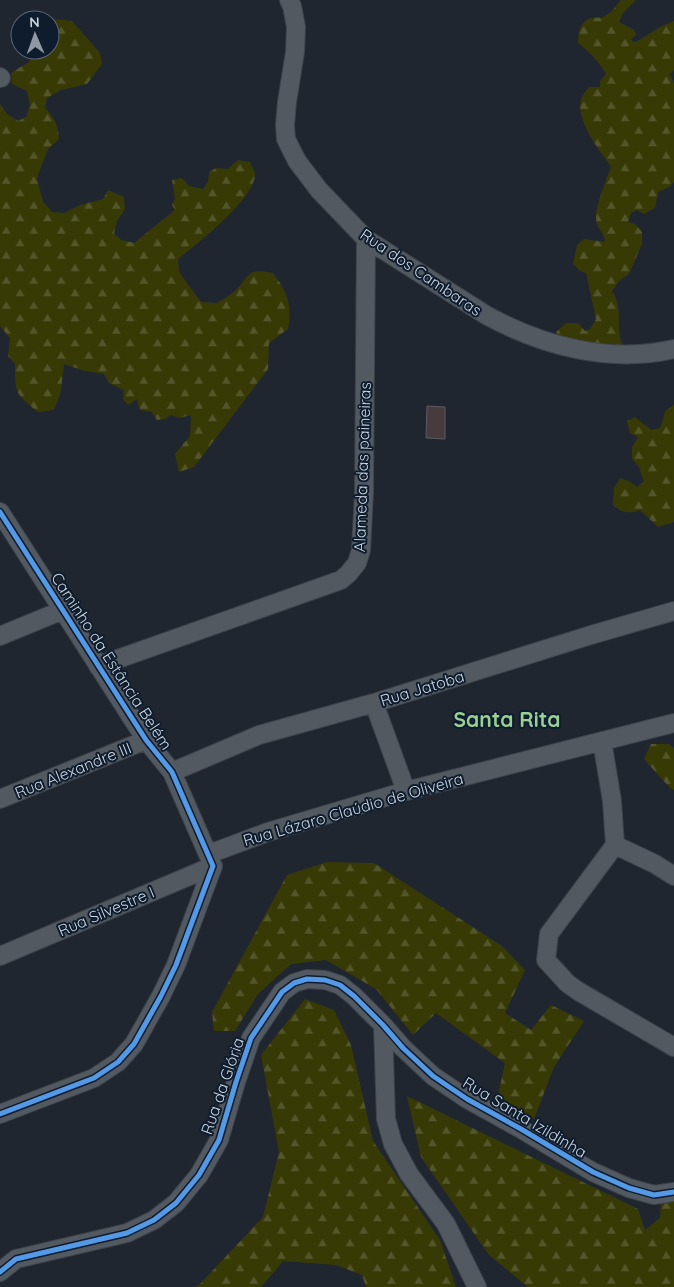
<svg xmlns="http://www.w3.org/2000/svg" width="674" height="1287" viewBox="0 0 674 1287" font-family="Quicksand,sans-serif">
	<defs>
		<pattern id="forest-firs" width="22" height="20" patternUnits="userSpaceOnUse" patternTransform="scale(1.25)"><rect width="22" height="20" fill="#383a06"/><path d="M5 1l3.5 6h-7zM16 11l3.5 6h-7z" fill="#53562a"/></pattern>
	</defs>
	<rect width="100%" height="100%" fill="#1f2630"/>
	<path fill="url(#forest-firs)" d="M621,0H636L623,13L619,22L634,30L636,35L631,39L633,42L638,41L660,27L674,21V70L670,74L674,84V182L669,187L658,192L655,208L644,214L637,210L631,213L628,222L635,224L642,232V244L629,274L619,281L612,291C624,309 615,325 622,344L612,350L561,340L556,332L566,323H578L585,331L590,329L596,319L586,273L580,271L573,264L577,245L584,239L605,242C604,231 599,231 597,224C592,211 607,180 611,166C599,151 573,116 582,97C584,93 587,90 589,87H600V81L606,74C599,62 590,52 578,43C578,27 584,15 602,18L611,12Z
		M53,19L72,21L100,53L102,64L87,84L61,90L47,98L45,108C55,118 58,125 59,139L48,149L37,178L43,202L52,212L64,213L80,205L103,199L108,190L124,197L125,209L117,221L114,233L121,240L134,243L175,210L172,205L175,199L172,180L182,178L189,186L203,189L208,182L209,172L216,168L228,169L238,160L250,162C251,165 254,169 255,173C257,197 197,244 178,259L179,272L201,302L217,303C222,300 229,296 234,292C250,276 246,267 273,273C288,293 292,304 288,329L269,343L268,369L194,467L179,472L175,454L190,436L191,415L180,418L171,415L165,419L157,420L152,412L140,410L137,399L128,405L123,399L124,390L109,383L104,374L85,371L64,364L61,391L54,410L38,412C15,393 15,394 15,364L8,356L10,338L0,326V104L7,114L18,121L26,117L30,106L27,91L12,84L11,73L29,62L35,50H50V20Z
		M674,405V522L658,527L640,510C629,514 622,513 613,505L614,488L620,478L630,482L637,487L644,482L639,467L632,459V447L638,437L630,433L627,421L635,417L651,430L660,428L663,420L665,411Z
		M651,744H669L674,748V790L670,788L644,759Z
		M327,862L374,863L502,946L525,970L505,1013L531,1030L551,1005L584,1021L554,1067L534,1119L497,1100L505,1063L436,1013L413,1035L376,989L326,960L291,964L258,994L235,1031H214L212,1012L287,875Z
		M305,999L334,1010L351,1045L373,1141L440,1240L456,1287H366L362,1275L336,1265L283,1261L261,1287H195L200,1284L263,1217L279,1152L261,1055Z
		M407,1096L638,1209L645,1230L660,1218L661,1203L674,1201V1287H528L489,1255L421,1157Z"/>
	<path fill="#483b3e" stroke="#5d5a5e" d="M427,406L445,407V439L426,438Z"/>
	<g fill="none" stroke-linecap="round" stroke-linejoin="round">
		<g stroke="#3d434b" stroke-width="20">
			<path id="minor" d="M289,0L292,6L296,27L295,52L287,102L285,125L286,139L297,161L319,190L366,239L486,315C542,346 610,364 674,349
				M0,77L1,78
				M0,512L146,740L172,772L213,866L176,965L161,996L134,1044L118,1062L94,1078L0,1114
				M0,636L63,610
				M98,666L341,580L348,574L357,563L361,550L364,493L366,239
				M374,703L406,791
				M602,741L612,801L615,845
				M172,772L259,735L374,703L591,635L674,611
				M0,799L146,740
				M615,845L549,934L546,960L567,983L578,991L674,1047
				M615,845L655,864L674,876
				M209,854L268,832L406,791L674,723
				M0,956L213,866
				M383,1025L386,1119L393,1144L409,1174L446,1224L477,1287
				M0,1272L16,1259L127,1233L154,1220L176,1203L199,1175L219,1140L236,1082L251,1038L282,992L294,983L307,979L325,980L340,985L354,996L383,1025L403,1048L433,1076L467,1099L521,1129L593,1172L629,1188L654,1195L674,1192"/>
		</g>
		<use href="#minor" stroke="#535961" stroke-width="18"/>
		<g stroke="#0e1c2d" stroke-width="8">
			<path id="cycleway" d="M0,512L146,740L172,772L213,866L176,965L161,996L134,1044L118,1062L94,1078L0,1114
				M0,1272L16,1259L127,1233L154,1220L176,1203L199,1175L219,1140L236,1082L251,1038L282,992L294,983L307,979L325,980L340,985L354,996L383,1025L403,1048L433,1076L467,1099L521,1129L593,1172L629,1188L654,1195L674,1192"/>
		</g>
		<use href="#cycleway" stroke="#5399e6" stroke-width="5"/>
	</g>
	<g text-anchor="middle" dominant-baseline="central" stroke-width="4" stroke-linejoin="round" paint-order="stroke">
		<g font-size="16" fill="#cbd5e1" stroke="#0e1c2d">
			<text transform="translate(421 272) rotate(34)">Rua dos Cambaras</text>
			<text transform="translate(362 467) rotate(-88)">Alameda das paineiras</text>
			<text transform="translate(112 661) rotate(57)">Caminho da Estância Belém</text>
			<text transform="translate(422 688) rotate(-17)">Rua Jatoba</text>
			<text transform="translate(73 770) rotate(-22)">Rua Alexandre III</text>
			<text transform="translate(353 809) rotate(-16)">Rua Lázaro Claúdio de Oliveira</text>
			<text transform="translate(106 911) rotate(-23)">Rua Silvestre I</text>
			<text transform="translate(222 1086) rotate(-71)">Rua da Glória</text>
			<text transform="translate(525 1117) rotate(31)">Rua Santa Izildinha</text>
		</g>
		<g font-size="21" font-weight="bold" fill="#99cf93" stroke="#0e1c2d">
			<text x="507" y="719">Santa Rita</text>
		</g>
	</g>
	<g transform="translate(35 35) rotate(358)"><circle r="24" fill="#0e1c2d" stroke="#5a6675"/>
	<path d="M0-4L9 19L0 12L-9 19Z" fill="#8f98a3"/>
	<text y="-8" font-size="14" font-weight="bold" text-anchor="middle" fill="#cbd5e1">N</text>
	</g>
</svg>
